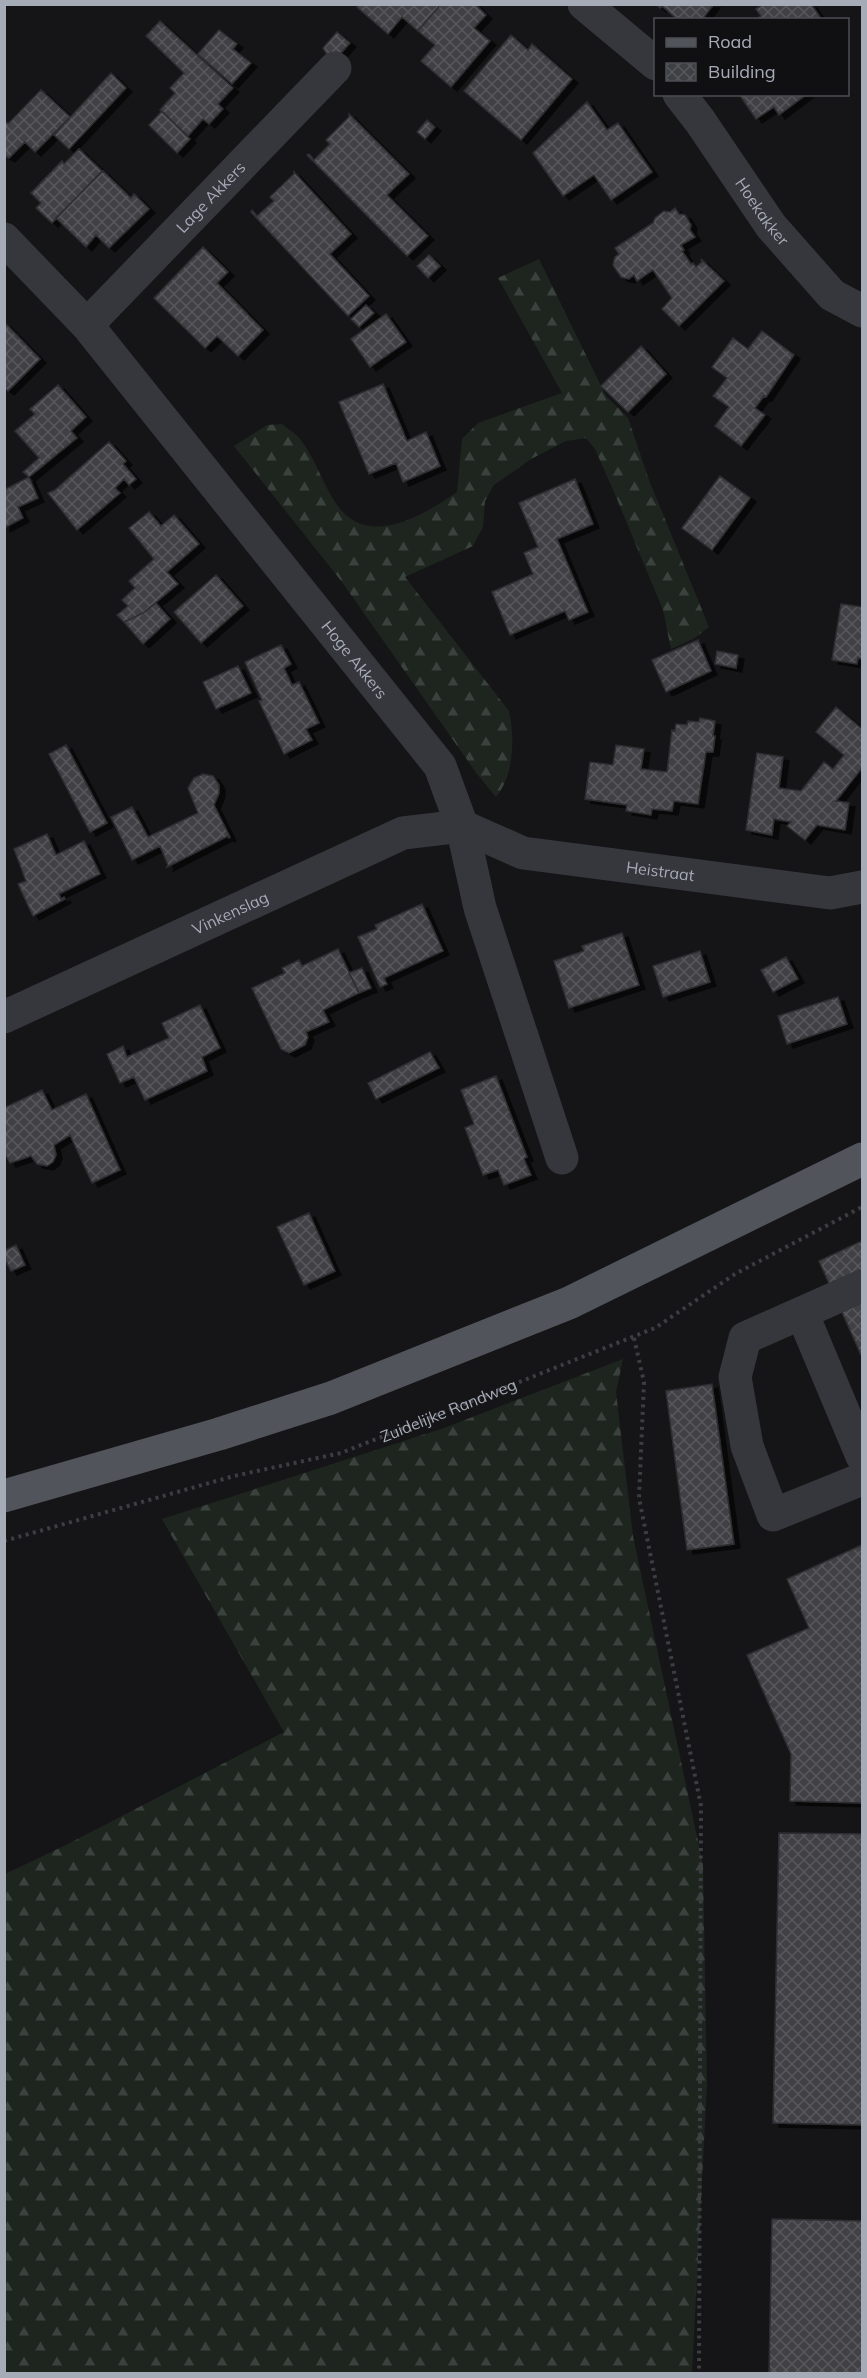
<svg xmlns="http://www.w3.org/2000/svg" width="867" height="2378" viewBox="0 0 867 2378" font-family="Mulish,sans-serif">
	<defs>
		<pattern id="forest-firs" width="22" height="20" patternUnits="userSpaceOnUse" patternTransform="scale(1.5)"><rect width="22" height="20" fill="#1d251e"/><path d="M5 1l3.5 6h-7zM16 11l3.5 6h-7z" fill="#3b423d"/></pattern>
		<pattern id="building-cross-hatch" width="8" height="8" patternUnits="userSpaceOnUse" patternTransform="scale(1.5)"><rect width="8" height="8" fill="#3f4044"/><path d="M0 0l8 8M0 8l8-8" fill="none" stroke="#58595d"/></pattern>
		<filter id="shadow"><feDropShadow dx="6" dy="4" stdDeviation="0" flood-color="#0009"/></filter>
	</defs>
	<rect width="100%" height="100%" fill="#151517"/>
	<path fill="url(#forest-firs)" d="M539,259L606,396L628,418L649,480L709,627L693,639L671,649L663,610L614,492L595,449L586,438L566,441L531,459L494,485L485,501L483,527L473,546L405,577L509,711C515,737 514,776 496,797L477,774L342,582L234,446L267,425L282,424C288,429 295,433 300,439C317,460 324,490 341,510C373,547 427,513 457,492L462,439L478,423L562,393L498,278Z
		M623,1359L616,1392L633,1536L703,1865L707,2085L692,2373H5V1874L66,1845L284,1732L162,1519L444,1428Z"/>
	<path fill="url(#building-cross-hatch)" stroke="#2f2f33" stroke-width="1.5" filter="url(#shadow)" d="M359,4H441L418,31L402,17L388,34L357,7Z
		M441,4H475L486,15L474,28L490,41L451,87L421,61L435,45L418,31Z
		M656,4H714L704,17V20H678L662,6L660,8Z
		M764,4H811L822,20H755L761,16L756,9Z
		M160,21L233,88L218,104L223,109L209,124L203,119L188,136L160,110L175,93L170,88L184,73L146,36Z
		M219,30L237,44L233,49L251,63L232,84L198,54Z
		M337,32L350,43L332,63L323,48Z
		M511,35L528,50L532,44L572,79L521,140L464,91Z
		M111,73L126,88L69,149L54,135Z
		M41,90L70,117L35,152L25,142L9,158L4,155V120L8,124Z
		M739,94H807L779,115L774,107L756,119Z
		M587,102L607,130L618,123L652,172L611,200L594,175L563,196L533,153Z
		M162,111L190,139L177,153L149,125Z
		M349,114L409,174L387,195L428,236L407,256L307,155L309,154L314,160L330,144L326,140L349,117Z
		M427,120L435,127L425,139L417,132Z
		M79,149L102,171L52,223L36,208L41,203L31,193L62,161L64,164Z
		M103,171L131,198L134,194L149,209L109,248L96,235L86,247L56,218Z
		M294,172L351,234L330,254L369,296L348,316L251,212L252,210L257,216L274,201L270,197L294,174Z
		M675,208L679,214L685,215L691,225L690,230L695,237L681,245L684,250L682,251L691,264L693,263L696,267L702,262L701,259L724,281L679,326L662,309L672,298L653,270L637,281L634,275L629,279L621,277L613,265L615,257L619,254L615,248L653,223L655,218L664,211L670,212Z
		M203,247L228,272L217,283L263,330L238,356L217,336L205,348L154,298Z
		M429,255L440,266L428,278L417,266Z
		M366,305L374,313L359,327L351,319Z
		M386,314L406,342L370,367L351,339Z
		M5,323L40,359L8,391L4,388Z
		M762,331L794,355L766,397L764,396L755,408L765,415L741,446L715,426L729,407L713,396L727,378L712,367L733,338L748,349Z
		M641,346L666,374L628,412L601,386Z
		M383,384L407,441L426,432L440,466L403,482L396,463L369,474L339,402Z
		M58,385L86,417L71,431L77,438L29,477L23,472L39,458L15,431L35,414L30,409Z
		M109,442L126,461L123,464L136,479L129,485L124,479L115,488L120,493L77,530L48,493L55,490Z
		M720,476L750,498L712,550L682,528Z
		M29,477L38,498L18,507L23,518L4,528V490Z
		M575,479L593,524L557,539L588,612L569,620L565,611L510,635L492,592L533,574L524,553L538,547L519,503Z
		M149,512L161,526L174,515L199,544L167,572L178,584L143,613L124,622L117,615L128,606L122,600L135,588L129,581L154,559L129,528Z
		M216,575L243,606L201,643L174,612Z
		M156,603L170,619L143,644L124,622L143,613Z
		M841,604L862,607V659L858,658L857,664L832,660Z
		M698,640L711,671L666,692L652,660Z
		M281,645L291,664L284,668L292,685L299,682L319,723L306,729L312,740L284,754L259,701L262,700L245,662Z
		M717,651L738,655L736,668L715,664Z
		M238,666L251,693L216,709L203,682Z
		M836,707L862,729V768L836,801L849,803L845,830L817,825L805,840L787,826L791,822L774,819L772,835L746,830L757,753L783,757L779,788L801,791L824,762L833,769L844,755L816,732Z
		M700,718L715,721L713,736H715L713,752H706L698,804L674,801L672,811L652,809L651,815L626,811L627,805L585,799L590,762L613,765L616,745L644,749L641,769L667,772L672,730L675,731L676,724L687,725L688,721L699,722Z
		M66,745L107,823L90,832L49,754Z
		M203,774L213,776L219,785V793L214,805L230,837L229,838L228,836L167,867L168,865L160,846L132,860L111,817L132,807L148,837L198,813L188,788L194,778Z
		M47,834L56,855L84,841L100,874L59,894L61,899L64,897L65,899L33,916L18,884L26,881L14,849Z
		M422,904L443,951L384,978L387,984L380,987L358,937L377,929L375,925Z
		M622,933L639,985L569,1008L554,961L584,951L582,946Z
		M338,949L359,993L323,1010L329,1022L306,1032L308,1037L305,1045L289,1053L281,1049L252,988L285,973L282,968L299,960L302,966Z
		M700,951L710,982L663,997L653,966Z
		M786,957L798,979L773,992L761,970Z
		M362,968L371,988L359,993L349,973Z
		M838,997L847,1024L787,1044L778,1016Z
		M200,1005L220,1048L202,1057L207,1071L145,1100L134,1077L120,1083L107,1054L123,1046L127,1057L169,1038L162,1023Z
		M430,1052L439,1068L376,1099L368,1083Z
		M496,1076L527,1157L524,1159L531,1175L504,1185L498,1170L483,1175L465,1128L474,1124L461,1090Z
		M42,1090L52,1110L86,1094L120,1170L92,1183L70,1135L54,1145L56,1155L53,1162L47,1166L37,1164L31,1156L10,1163L4,1152V1132L6,1131L4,1108Z
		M309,1213L335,1271L304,1285L277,1227Z
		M862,1241V1357L819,1261Z
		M16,1245L25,1265L11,1271L4,1257V1251Z
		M712,1384L734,1544L687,1550L666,1391Z
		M862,1545V1803L790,1801L791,1754L747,1655L809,1628L787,1579Z
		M779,1833L862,1834V2125L773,2123Z
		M772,2219L862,2221V2374H769Z"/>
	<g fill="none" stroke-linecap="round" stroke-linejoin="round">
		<g stroke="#3c3e43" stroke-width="4" stroke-dasharray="3 4.5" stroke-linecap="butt">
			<path d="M634,1338L644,1382L639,1498L701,1806L699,2374"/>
			<path id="s1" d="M4,1541L234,1476L341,1453L655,1328L735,1274L862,1207"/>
		</g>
		<g stroke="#36373c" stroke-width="33">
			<path d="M584,4L656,64"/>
			<path id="s2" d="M679,94L700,121L771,226L832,295L862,311"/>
			<path id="s3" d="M4,239L87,325L440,766L462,826L480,908L562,1158"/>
			<path id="s4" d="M87,325L335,68"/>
			<path id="s5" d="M4,1017L403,833L462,826L523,853L830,893L862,887"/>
			<path d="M862,1286L745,1338L735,1377L747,1446L773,1515L862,1479"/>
			<path d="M802,1313L862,1456"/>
		</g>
		<path stroke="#52545b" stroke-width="33" d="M4,1496L219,1434L331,1398L569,1303L862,1159"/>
	</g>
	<g text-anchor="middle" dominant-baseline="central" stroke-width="5" stroke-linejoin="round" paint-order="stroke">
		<g font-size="16" fill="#a6abb8" stroke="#101012">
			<text stroke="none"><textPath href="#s4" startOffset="178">Lage Akkers</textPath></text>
			<text stroke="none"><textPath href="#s2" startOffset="144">Hoekakker</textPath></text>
			<text stroke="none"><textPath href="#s3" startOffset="548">Hoge Akkers</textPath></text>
			<text stroke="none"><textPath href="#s5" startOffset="704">Heistraat</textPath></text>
			<text stroke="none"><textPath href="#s5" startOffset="249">Vinkenslag</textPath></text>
			<text stroke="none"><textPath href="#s1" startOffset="464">Zuidelijke Randweg</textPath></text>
		</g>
	</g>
	<rect width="867" height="2378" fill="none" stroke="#a6abb8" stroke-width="12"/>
	<rect x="654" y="18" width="195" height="78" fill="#101012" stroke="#4c4e54" stroke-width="1.5"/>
	<rect x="666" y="38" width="30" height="9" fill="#52545b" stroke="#4c4e54" stroke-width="1.5"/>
	<text x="708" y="48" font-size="18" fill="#a6abb8">Road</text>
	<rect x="666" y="63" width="30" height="18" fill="url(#building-cross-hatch)" stroke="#4c4e54" stroke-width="1.5"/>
	<text x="708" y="78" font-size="18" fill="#a6abb8">Building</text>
</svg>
